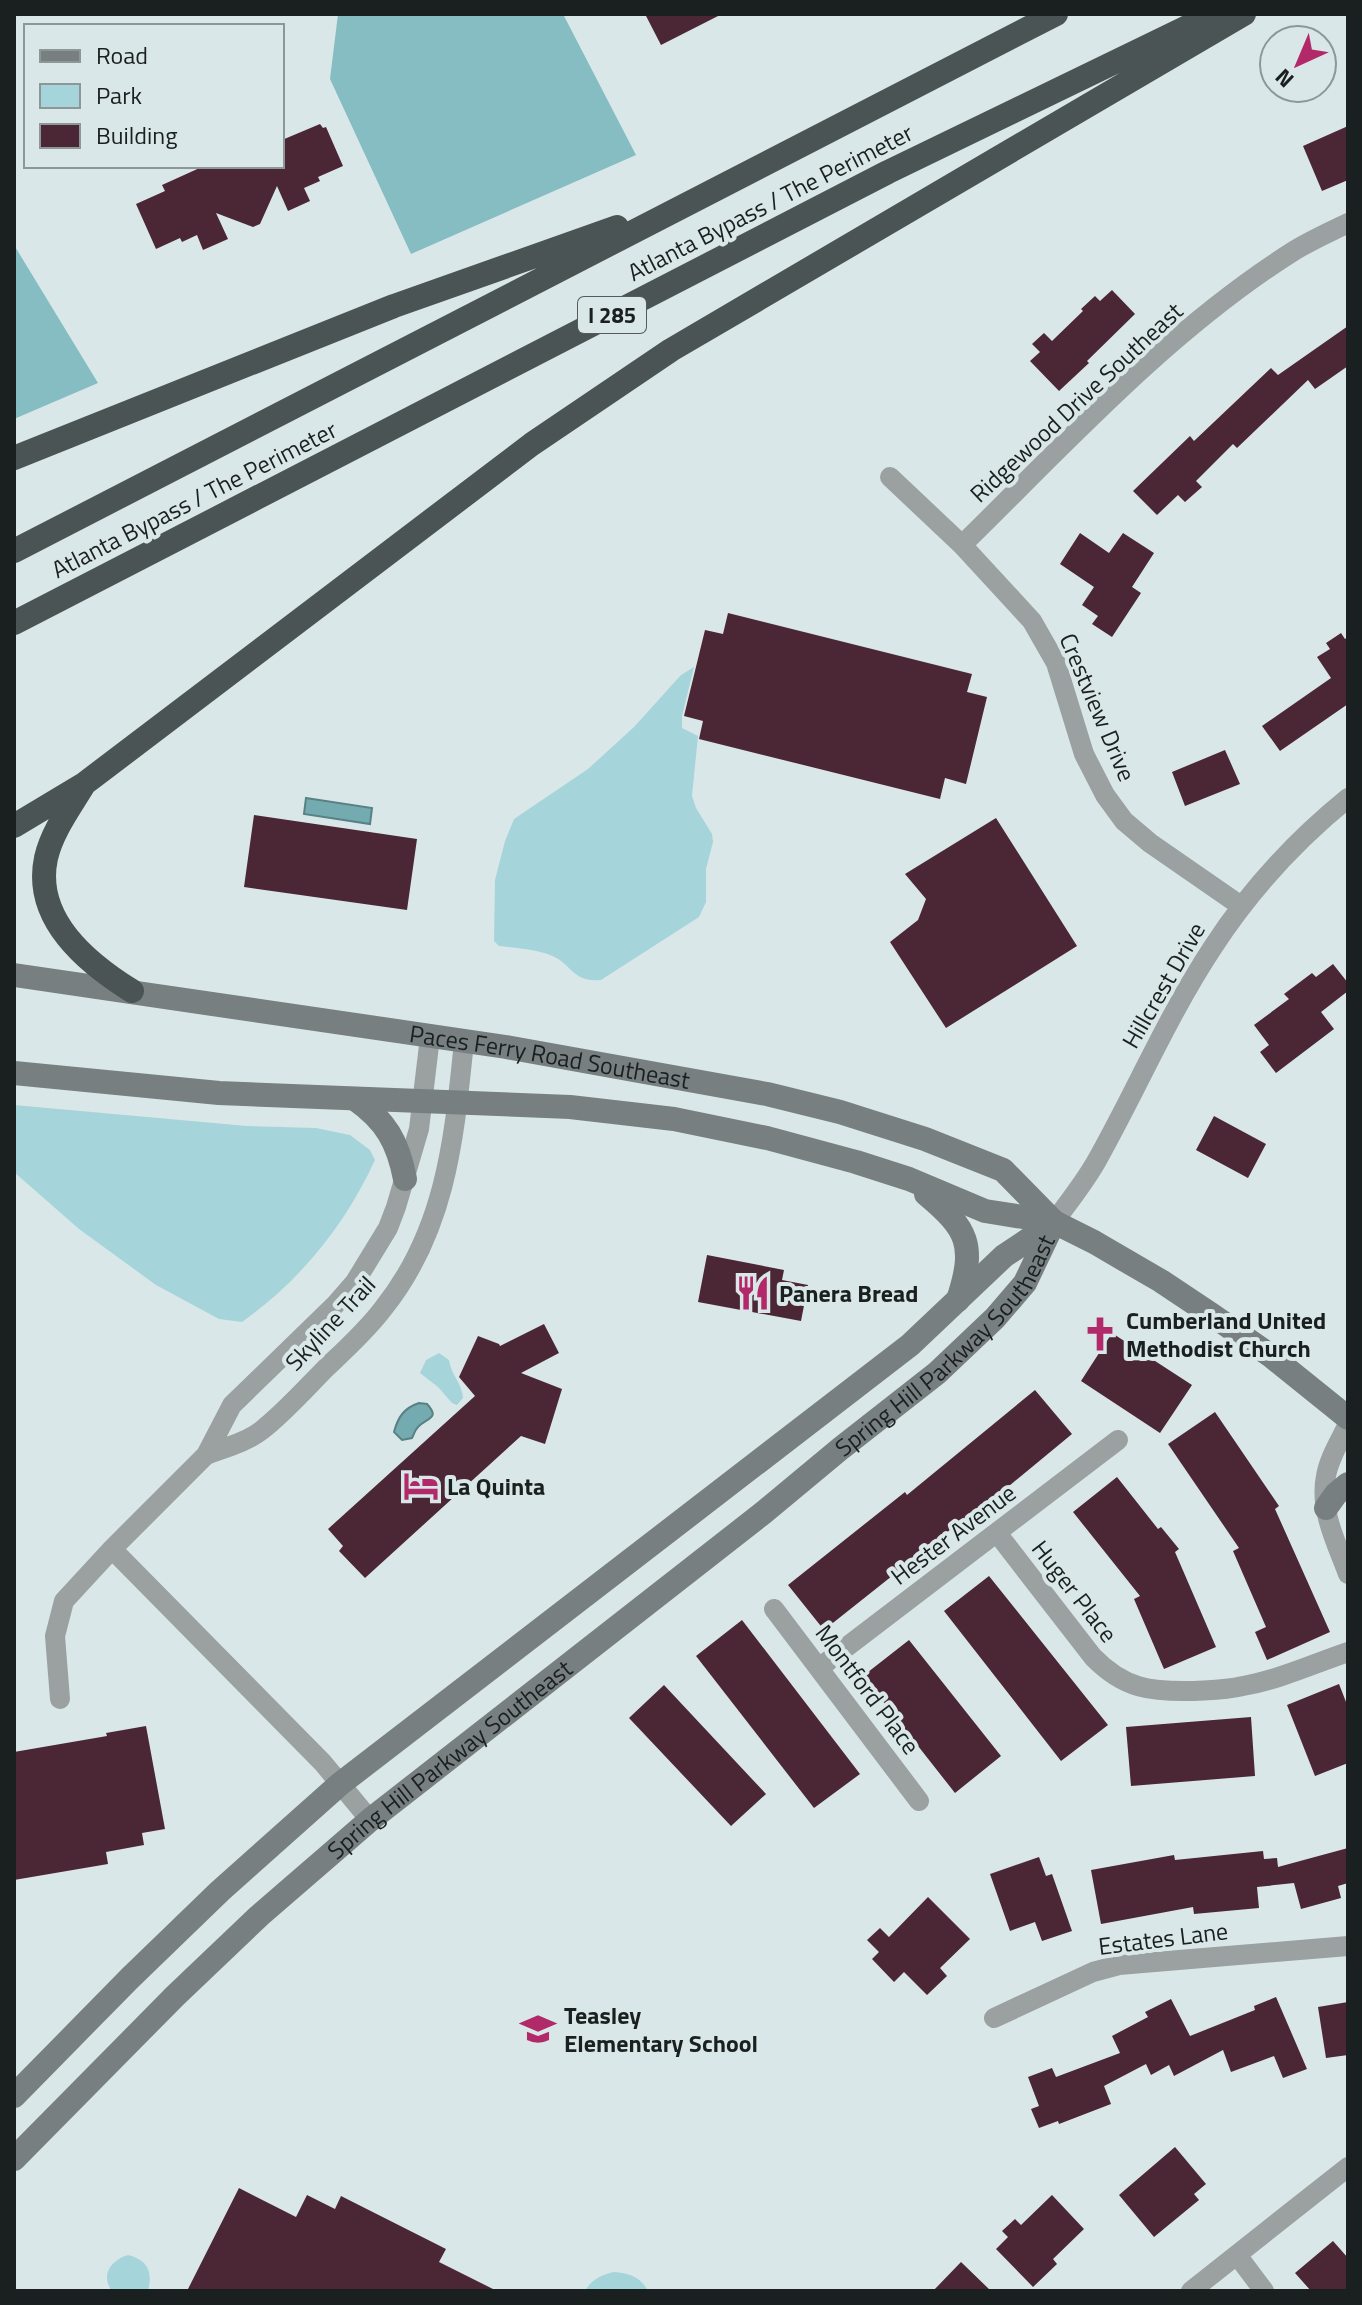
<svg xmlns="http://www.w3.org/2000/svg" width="1362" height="2305" viewBox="0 0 1362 2305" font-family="'Titillium Web',sans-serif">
	<rect width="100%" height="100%" fill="#dae7e8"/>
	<path fill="#a5d5da" d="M694,667L682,716V728L698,736L692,796L696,808L712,834L713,842L706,869V902L699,917L601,980C572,983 572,963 550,955C535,949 516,948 499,946L494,941L495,880L505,841L514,819L588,769L634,727L681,675Z
		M14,1105L247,1126L316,1128L350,1135L370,1150L375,1160C345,1225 301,1280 242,1322L219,1319L156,1285L79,1229L14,1172Z
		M439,1353L449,1360C451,1375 462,1383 463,1398L457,1405L452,1403L438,1387L420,1373L426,1360Z
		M128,2255C148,2260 153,2272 148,2291H112C100,2275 111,2260 128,2255Z
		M614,2272C629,2273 641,2277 648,2291H585C592,2279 601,2275 614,2272Z"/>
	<path fill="#85bdc3" d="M338,14H563L636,155L411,254L330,79Z
		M14,245L98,383L14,419Z"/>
	<path fill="#73abb1" stroke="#588185" stroke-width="2" d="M306,798L372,808L370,824L304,814Z
		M419,1403L427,1404C441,1419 426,1418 418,1427C415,1430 414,1434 412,1438L402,1440L394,1432C398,1417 404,1408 419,1403Z"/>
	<path fill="#4b2634" d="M645,14H722L661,45Z
		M320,124L323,128L326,127L343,166L318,177L320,181L304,188L310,201L288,211L277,186L260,224L253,227L216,213L228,239L203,250L197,235L182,242L180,238L156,249L136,204L165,191L162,185L204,166H282V140Z
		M1348,126V180L1322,191L1303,146Z
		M1112,290L1135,314L1087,361L1089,363L1059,391L1030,361L1040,352L1032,344L1044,333L1052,341L1083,311L1081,309L1095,296L1100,301Z
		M1348,326V366L1315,389L1308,380L1237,448L1233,444L1196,481L1202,487L1185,502L1178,495L1157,515L1133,491L1190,436L1194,441L1271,368L1278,375Z
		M1080,533L1109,553L1123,533L1154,553L1132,587L1141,593L1112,637L1092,624L1098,616L1082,605L1094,587L1060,564Z
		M728,613L972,674L967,692L987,697L966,784L945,778L940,799L699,739L703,721L684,716L705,630L723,634Z
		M1341,633L1345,639L1348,637V704L1280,751L1262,726L1331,678L1317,657L1330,649L1326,643Z
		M1225,750L1240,784L1185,806L1172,772Z
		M254,815L417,839L407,910L244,887Z
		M996,818L1077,946L946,1028L890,942L918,920L926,899L905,874Z
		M1333,964L1348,983V991L1321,1012L1334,1029L1276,1073L1260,1052L1269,1045L1254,1025L1289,999L1284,994L1312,973L1316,977Z
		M1214,1116L1266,1144L1248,1178L1196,1150Z
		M707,1255L784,1270L782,1280L808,1285L801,1321L698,1302Z
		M544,1324L559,1353L521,1373L562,1389L545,1444L521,1436L365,1578L339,1551L343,1546L328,1529L475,1396L459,1377L478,1336L499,1344L500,1346Z
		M1112,1333L1192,1385L1160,1433L1081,1381Z
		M1035,1390L1072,1434L957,1529L955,1526L824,1630L788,1585L905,1492L907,1495Z
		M1215,1412L1279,1506L1275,1509L1330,1632L1267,1660L1255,1632L1266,1627L1233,1551L1239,1548L1168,1444Z
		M1117,1477L1158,1529L1161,1527L1179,1549L1175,1552L1216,1647L1164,1669L1134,1599L1140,1596L1073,1512Z
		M989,1576L1108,1725L1061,1761L944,1611Z
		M742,1620L860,1774L814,1808L696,1656Z
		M909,1640L1001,1756L955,1793L863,1676Z
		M1339,1684L1348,1707V1763L1315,1776L1287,1705Z
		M664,1685L766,1794L731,1826L629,1718Z
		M1251,1717L1255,1776L1131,1786L1126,1727Z
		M146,1726L165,1829L142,1833L144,1845L106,1852L108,1864L14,1880V1752L107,1736L106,1733Z
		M1348,1848V1883L1338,1886L1341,1898L1301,1909L1294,1883L1257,1887L1259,1908L1194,1914L1193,1907L1101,1924L1091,1870L1174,1855L1175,1860L1263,1851L1264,1859L1277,1858L1278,1867Z
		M1039,1857L1046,1876L1052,1874L1072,1931L1042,1941L1035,1922L1010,1931L990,1874Z
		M928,1897L970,1939L940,1968L947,1976L927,1995L904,1972L894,1982L872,1959L879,1952L867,1940L880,1928L889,1937Z
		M1276,1997L1307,2069L1283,2078L1274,2056L1231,2072L1223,2050L1174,2076L1169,2065L1151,2075L1146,2064L1104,2086L1111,2104L1059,2124L1058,2121L1039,2128L1031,2109L1039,2106L1028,2077L1052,2068L1056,2077L1120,2053L1112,2036L1148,2017L1145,2012L1171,1999L1190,2036L1255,2010L1254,2006Z
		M1348,2002V2055L1326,2058L1318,2007Z
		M1175,2147L1206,2184L1194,2194L1199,2200L1154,2237L1119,2195Z
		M239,2188L296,2217L307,2195L335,2209L341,2196L446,2249L439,2262L497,2291H187Z
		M1052,2195L1084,2229L1053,2259L1057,2264L1033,2287L996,2249L1008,2237L1002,2231L1015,2219L1021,2225Z
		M1333,2241L1348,2258V2291H1311L1295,2273Z
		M961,2262L991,2291H933Z"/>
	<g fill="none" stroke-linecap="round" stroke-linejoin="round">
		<path stroke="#9ba0a1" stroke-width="20" d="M890,477L962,545L1032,621L1056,663L1084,754L1105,795L1124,821L1150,843L1241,906
			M962,545C1066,443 1166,333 1289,254C1307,242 1328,233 1348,223
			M1054,1222C1068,1203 1084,1183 1096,1162C1136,1091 1168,1015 1213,947C1250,890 1295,841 1348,798
			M1348,1424C1340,1441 1329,1458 1326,1476C1319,1510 1337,1544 1348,1574
			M206,1455C224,1448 247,1442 262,1430C285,1412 306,1388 327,1367C346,1349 366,1331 382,1310C446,1231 454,1139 464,1042
			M997,1533L1093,1657C1124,1689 1151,1692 1194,1691C1210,1690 1226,1690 1243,1686C1278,1680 1313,1664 1348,1652
			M112,1549L323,1763L370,1820
			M774,1609L919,1801
			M819,1668L1118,1440
			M60,1699L55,1636L64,1601L112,1549L206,1455L232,1405L335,1305L355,1282L388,1228L396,1207L419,1129L430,1037
			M994,2018L1093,1972L1119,1965L1348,1946
			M1237,2255L1264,2291
			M1191,2291L1348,2167"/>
		<g stroke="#787f80" stroke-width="24">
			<path id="s1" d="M14,975L506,1047L767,1094L840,1112L925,1139L1003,1170L1054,1222"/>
			<path d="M14,1073L219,1093L570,1107L674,1119L767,1138L856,1162L909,1179L985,1211L1054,1222L1094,1242L1161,1281L1212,1315L1271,1356L1348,1418"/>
			<path d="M355,1099C386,1121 398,1142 405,1179"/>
			<path d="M926,1194C968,1229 976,1245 958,1300"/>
			<path d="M1326,1508L1336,1494L1348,1484"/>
			<path d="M14,2096L130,1978L220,1891L340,1784L910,1345L1004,1256L1052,1224"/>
			<path id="s2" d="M14,2159L175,1996L259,1916L370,1820L763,1513L840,1449L937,1373L995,1318L1025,1283L1054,1222"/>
		</g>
		<path stroke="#4a5455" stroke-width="24" d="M14,458L394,306L617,227
			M14,551L1056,14
			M14,623L888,172L1214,14
			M83,786C69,809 52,832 46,858C33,919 87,963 132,991
			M14,826L84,784L532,444L671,350L1244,14"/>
	</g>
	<defs>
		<g id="restaurant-bare" transform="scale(2.76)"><path d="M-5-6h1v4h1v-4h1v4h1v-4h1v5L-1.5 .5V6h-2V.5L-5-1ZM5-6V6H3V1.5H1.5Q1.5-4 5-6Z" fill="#b2296a" stroke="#dae7e8" stroke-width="2.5" paint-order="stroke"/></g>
		<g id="church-bare" transform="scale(2.76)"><path d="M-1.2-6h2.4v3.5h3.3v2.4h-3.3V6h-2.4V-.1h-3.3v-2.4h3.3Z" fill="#b2296a" stroke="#dae7e8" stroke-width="2.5" paint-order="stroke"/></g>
		<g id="hotel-bare" transform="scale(2.76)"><path d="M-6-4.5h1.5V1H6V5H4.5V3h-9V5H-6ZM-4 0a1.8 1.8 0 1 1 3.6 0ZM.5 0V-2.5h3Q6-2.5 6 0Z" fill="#b2296a" stroke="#dae7e8" stroke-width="2.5" paint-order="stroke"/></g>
		<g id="school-bare" transform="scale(2.76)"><path d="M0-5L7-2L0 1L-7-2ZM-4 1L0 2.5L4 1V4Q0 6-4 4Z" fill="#b2296a" stroke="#dae7e8" stroke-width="2.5" paint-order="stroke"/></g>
	</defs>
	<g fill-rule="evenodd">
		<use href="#restaurant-bare" x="753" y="1293"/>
		<use href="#church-bare" x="1100" y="1334"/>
		<use href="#hotel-bare" x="421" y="1486"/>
		<use href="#school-bare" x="538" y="2029"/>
	</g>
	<g text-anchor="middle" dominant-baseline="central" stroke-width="8" stroke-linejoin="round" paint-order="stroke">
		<rect fill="#dae7e8" stroke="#545b5b" stroke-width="2" x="578" y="297" width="68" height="36" rx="6"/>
		<g font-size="22" font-weight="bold" fill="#1a1f1f">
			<text x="612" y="315">I 285</text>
		</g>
		<g font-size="24" fill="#1a1f1f" stroke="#dae7e8">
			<text transform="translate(770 202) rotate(-27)">Atlanta Bypass / The Perimeter</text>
			<text transform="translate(1076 402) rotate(-43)">Ridgewood Drive Southeast</text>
			<text transform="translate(194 499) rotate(-27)">Atlanta Bypass / The Perimeter</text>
			<text transform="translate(1098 707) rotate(67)">Crestview Drive</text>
			<text transform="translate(1163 985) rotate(-60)">Hillcrest Drive</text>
			<text stroke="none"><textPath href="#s1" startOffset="542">Paces Ferry Road Southeast</textPath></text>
			<text transform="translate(330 1323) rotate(-47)">Skyline Trail</text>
			<text stroke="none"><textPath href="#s2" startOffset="1240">Spring Hill Parkway Southeast</textPath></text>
			<text transform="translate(953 1534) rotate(-37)">Hester Avenue</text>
			<text transform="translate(1075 1591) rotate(52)">Huger Place</text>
			<text transform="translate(868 1689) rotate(53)">Montford Place</text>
			<text stroke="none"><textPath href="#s2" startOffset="592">Spring Hill Parkway Southeast</textPath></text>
			<text transform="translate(1163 1938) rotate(-7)">Estates Lane</text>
		</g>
		<g font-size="24" font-weight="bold" fill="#1a1f1f" stroke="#dae7e8" text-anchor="start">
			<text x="779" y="1293">Panera Bread</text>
			<text x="1126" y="1320">Cumberland United<tspan x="1126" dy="28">Methodist Church</tspan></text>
			<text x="447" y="1486">La Quinta</text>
			<text x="564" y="2015">Teasley<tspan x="564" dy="28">Elementary School</tspan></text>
		</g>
	</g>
	<rect width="1362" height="2305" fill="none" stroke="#1a1f1f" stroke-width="32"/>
	<rect x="24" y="24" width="260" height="144" fill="#dae7e8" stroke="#8d9798" stroke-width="2"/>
	<rect x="40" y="50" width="40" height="12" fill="#787f80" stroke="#8d9798" stroke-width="2"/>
	<text x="96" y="64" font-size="24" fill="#1a1f1f">Road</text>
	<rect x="40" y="84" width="40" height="24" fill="#a5d5da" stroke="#8d9798" stroke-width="2"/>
	<text x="96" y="104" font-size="24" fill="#1a1f1f">Park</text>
	<rect x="40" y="124" width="40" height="24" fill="#4b2634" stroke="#8d9798" stroke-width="2"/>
	<text x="96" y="144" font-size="24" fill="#1a1f1f">Building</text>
	<g transform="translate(1298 64) rotate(224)"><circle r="38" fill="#dae7e8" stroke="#8d9798" stroke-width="2"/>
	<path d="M0-6L14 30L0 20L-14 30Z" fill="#b2296a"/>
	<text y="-12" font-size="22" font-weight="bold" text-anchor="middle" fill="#1a1f1f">N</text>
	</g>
</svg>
